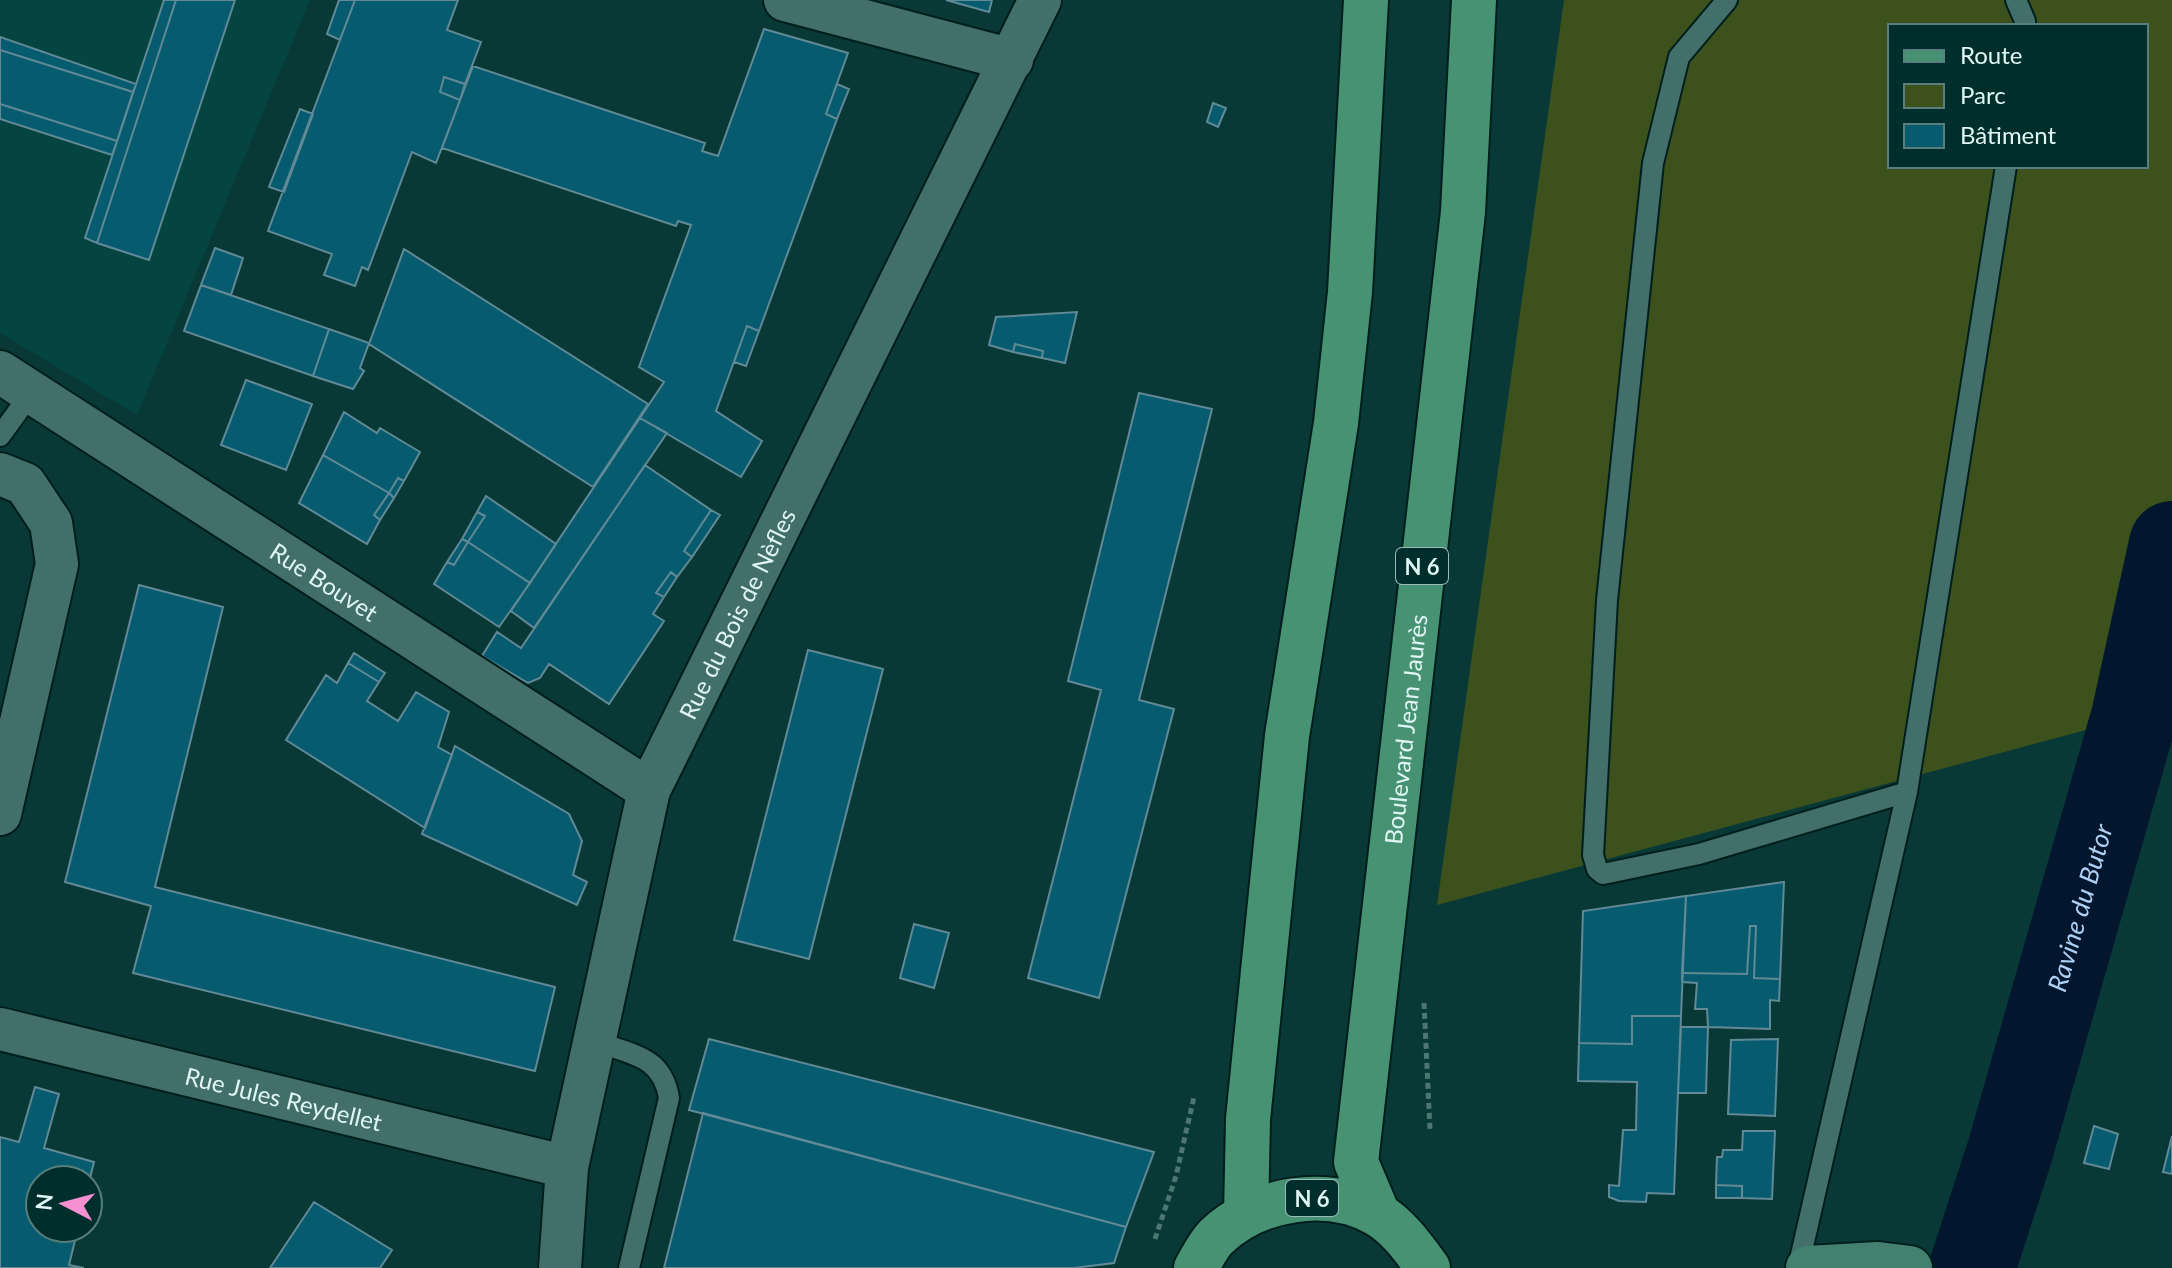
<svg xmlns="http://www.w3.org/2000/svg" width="2172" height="1268" viewBox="0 0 2172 1268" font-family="Lato,sans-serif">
	<rect width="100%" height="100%" fill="#093936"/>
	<path fill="#044441" d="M0,0H310L137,415L0,333Z"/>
	<path fill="#3c511c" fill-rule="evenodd" d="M1564,0H2172V544L2134,717L1437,905ZM1890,26H2146V166H1890Z"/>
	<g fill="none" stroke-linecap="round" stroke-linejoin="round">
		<path stroke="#02172d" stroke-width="86" id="s1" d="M1972,1268L2010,1151L2134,717L2172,544"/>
	</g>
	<path fill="#075b6f" stroke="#618996" stroke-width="2" d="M164,0H176L97,243L85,238Z
		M176,0H235L149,260L97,243Z
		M339,0H355L340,40L327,34Z
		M355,0H458L447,30L481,42L465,84L444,77L440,92L460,100L436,163L412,152L368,270L362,267L355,286L324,275L332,254L268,231Z
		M946,0H992L989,12Z
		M764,29L848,53L826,114L837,119L759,331L747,326L716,411L762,441L741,477L640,418L664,382L639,367L691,225L678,221L676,226L442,148L473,66L705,143L702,151L718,156Z
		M0,37L136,84L133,92L0,50Z
		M0,50L133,92L117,141L0,104Z
		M444,77L465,84L460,100L440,92Z
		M837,84L849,89L837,119L826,114Z
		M1213,103L1226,108L1218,127L1207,122Z
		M0,104L117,141L112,155L0,119Z
		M300,109L313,114L284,192L269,187Z
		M215,248L243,258L231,295L201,285Z
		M404,249L648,404L593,487L369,344Z
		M201,285L329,329L313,376L184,331Z
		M1077,312L1065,363L1042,358L1043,351L1015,344L1013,352L989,345L996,317Z
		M747,326L759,331L746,366L734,362Z
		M329,329L369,343L360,368L364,371L353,389L313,376Z
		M1015,344L1043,351L1042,358L1013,352Z
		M246,380L312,404L286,470L221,445Z
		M1139,393L1212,409L1139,700L1174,709L1099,998L1028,978L1101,690L1068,681Z
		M344,412L377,433L380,428L420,452L404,481L398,478L389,493L323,455Z
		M640,418L667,433L534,628L511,611Z
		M323,455L389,493L374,515L380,520L367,544L299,503Z
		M645,465L711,510L684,551L692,557L677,577L671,572L656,593L664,597L653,614L664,621L609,704L549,664L540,678L528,683L482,656L497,632L521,648Z
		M398,478L404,481L394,498L389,493Z
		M389,493L394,498L380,520L374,515Z
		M486,496L556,544L530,583L468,542L485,516L477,512Z
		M711,510L720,515L692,557L684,551Z
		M477,512L485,516L468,542L462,539Z
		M462,539L468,542L454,565L447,562Z
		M468,542L530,583L499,627L434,584L447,562L454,565Z
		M671,572L677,577L664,597L656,593Z
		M139,585L223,607L155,887L555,987L535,1071L133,973L151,906L65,882Z
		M808,650L883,669L809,959L734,940Z
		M354,653L385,673L379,682L348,663Z
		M348,663L379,682L367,701L398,721L416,692L449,712L438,747L452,755L425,828L286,740L326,675L337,683Z
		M455,746L569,814L582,841L573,875L587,882L577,905L422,834Z
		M1784,882L1780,979L1754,978L1756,926H1750L1747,974L1682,973L1686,896Z
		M1686,896L1681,1016H1632V1044L1579,1043L1583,911Z
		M914,924L949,933L934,988L900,978Z
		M1750,926H1756L1754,978L1780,979L1779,1001L1770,1000V1029L1708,1027L1707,1009H1695L1697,983L1682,982V973L1747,974Z
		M1632,1016H1681L1674,1194L1647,1193L1646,1202L1619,1201L1609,1197V1185L1619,1186L1623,1130H1636L1637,1082L1578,1081L1579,1043L1632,1044Z
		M1681,1027H1708L1706,1093H1678Z
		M709,1039L1154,1152L1126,1227L689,1110Z
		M1778,1039L1775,1116L1728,1114L1731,1040Z
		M35,1087L59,1094L44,1148L94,1162L88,1186V1180H40V1228H78L69,1265L84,1268H0V1137L19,1142Z
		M703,1113L1126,1227L1114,1263L1074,1268H664Z
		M2094,1126L2118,1134L2109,1169L2084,1163Z
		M1743,1131H1775L1772,1199L1742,1198V1186L1716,1185L1717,1157H1722L1723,1150H1742Z
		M2172,1136V1174L2163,1172Z
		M1716,1185L1742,1186V1198H1716Z
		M314,1202L392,1250L380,1268H270Z"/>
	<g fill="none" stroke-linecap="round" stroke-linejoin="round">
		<g stroke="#001e1c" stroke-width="24">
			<path id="lane" d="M1727,0L1679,57L1653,163L1607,600L1593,855L1597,869L1603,874L1699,854L1907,792
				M2016,0L2025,21V26
				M0,436L32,392
				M595,1041C631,1055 662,1055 669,1098L629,1268
				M1798,1268L1907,792L2006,166"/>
		</g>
		<g stroke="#001e1c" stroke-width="46">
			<g id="street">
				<path d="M785,0L1012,60"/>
				<path id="s2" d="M0,372L649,790"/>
				<path d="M0,474L25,484L51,523L57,564L0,814"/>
				<path id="s3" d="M0,1029L567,1167"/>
				<path id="s4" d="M560,1268L567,1167L649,790L1040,0"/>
			</g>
		</g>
		<g stroke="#001e1c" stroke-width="48">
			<path id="secondary" d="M1808,1268L1878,1264L1910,1268"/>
		</g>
		<g stroke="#001e1c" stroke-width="48">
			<g id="primary">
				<path id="s5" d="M1378,1214L1356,1162L1463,212L1474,0"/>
				<path d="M1246,1215L1248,1119L1287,736L1336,423L1350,292L1366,0"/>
				<path d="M1196,1268C1202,1258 1208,1245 1216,1237C1257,1198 1327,1186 1377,1214C1398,1226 1414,1249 1428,1268"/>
			</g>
		</g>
		<path stroke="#4d7572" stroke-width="5" stroke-dasharray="6 4" stroke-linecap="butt" d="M1424,1003L1430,1130
			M1155,1239L1176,1176L1194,1097"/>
		<use href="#lane" stroke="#436f6b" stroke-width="20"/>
		<use href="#street" stroke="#436f6b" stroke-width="42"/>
		<use href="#secondary" stroke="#44806f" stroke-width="44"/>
		<use href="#primary" stroke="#469273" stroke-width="44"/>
	</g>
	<g text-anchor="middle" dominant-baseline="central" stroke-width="6" stroke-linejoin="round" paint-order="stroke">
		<g fill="#002e2c" stroke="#9cbab8" stroke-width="2">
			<rect x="1396" y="548" width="52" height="36" rx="6"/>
			<rect x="1286" y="1180" width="52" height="36" rx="6"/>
		</g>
		<g font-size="22" font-weight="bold" fill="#dff6f4">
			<text x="1422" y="566">N 6</text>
			<text x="1312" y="1198">N 6</text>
		</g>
		<g font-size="24" fill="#dff6f4" stroke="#002e2c">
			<text stroke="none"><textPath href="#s2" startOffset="386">Rue Bouvet</textPath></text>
			<text stroke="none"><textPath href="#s4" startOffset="684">Rue du Bois de Nèfles</textPath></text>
			<text stroke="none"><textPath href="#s5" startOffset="492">Boulevard Jean Jaurès</textPath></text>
			<text stroke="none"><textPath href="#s3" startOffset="292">Rue Jules Reydellet</textPath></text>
		</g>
		<g font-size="26" font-style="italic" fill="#aed0f5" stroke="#002e2c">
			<text stroke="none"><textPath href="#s1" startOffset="376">Ravine du Butor</textPath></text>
		</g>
	</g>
	<rect x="1888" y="24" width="260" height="144" fill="#002e2c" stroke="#597e7c" stroke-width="2"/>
	<rect x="1904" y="50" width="40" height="12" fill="#469273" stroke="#597e7c" stroke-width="2"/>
	<text x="1960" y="64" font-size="24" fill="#dff6f4">Route</text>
	<rect x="1904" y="84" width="40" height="24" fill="#3c511c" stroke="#597e7c" stroke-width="2"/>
	<text x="1960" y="104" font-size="24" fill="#dff6f4">Parc</text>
	<rect x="1904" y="124" width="40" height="24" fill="#075b6f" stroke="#597e7c" stroke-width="2"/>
	<text x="1960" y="144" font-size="24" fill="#dff6f4">Bâtiment</text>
	<g transform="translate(64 1204) rotate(276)"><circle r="38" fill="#002e2c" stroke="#597e7c" stroke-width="2"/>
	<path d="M0-6L14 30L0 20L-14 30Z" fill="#f690d1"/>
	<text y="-12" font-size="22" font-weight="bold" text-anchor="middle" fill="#dff6f4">N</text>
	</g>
</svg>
